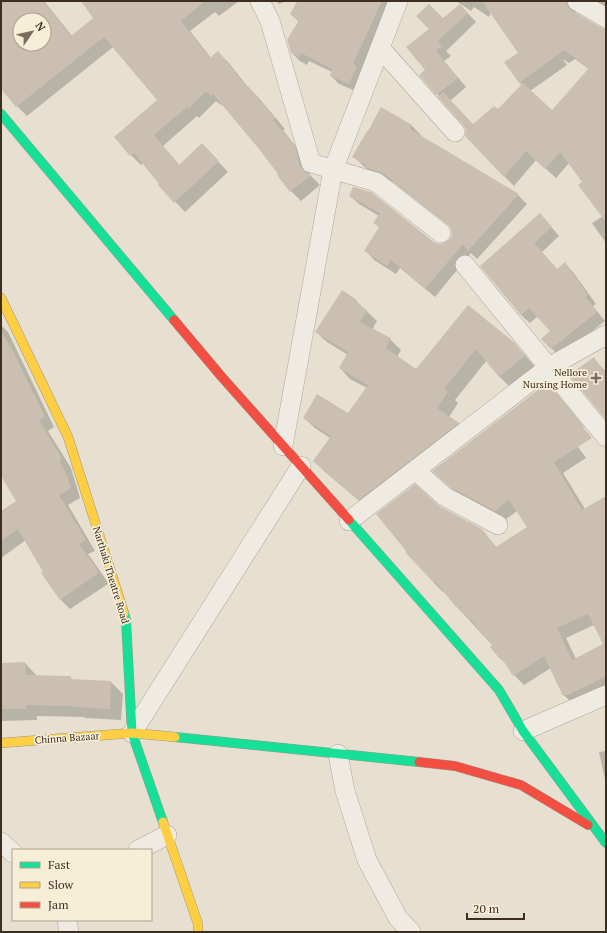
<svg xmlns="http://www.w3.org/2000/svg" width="607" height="933" viewBox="0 0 607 933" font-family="'PT Serif',serif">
	<rect width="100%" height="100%" fill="#e7e0d1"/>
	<path fill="#0003" fill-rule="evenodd" d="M1,1H44L72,36L94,18L82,1H239L219,16L215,12L190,31L211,58L218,52L228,62L248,87L258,97L285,129L283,130L304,157L310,175L320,185L301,201L291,191L280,174L223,104L221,105L216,101L199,118L197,116L163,146L180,166L212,155L228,172L185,212L159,185L161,184L143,163L141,165L131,155L158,100L113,47L27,116L17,106L1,82ZM20,20H44V44H20Z
		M276,1H287L279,4Z
		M299,1H398L358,92L339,84L331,76L332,72L309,61L307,65L300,61L291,52L299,22L291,14Z
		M456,1H581L577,6L575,12L576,14L600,28L606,30V89L589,69L575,59L569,63L563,59L567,65L530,91L552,112L606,117V243L592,223L603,216L584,182L569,163L556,178L536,160L514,186L504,176L467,130L464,124L420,75L426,71L443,19L460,5L476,22L446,51L451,56L444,61L466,87L450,101L473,125L498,110L522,85L519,82L520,53L491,12L489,17L474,7L471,11Z
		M593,1H606V8Z
		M381,108L412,126L421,135L420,136L518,195L527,204L477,259L471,253L435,297L400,268L396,274L374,260L366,251L380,228L375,223L379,216L359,204L350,196L434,243L440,245L446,244L451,240L453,235L452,228L393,182L374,176L354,157L368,133Z
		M548,223L559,236L542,252L557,270L565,264L573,272L596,304L593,306L605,321L560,357L542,339L552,331L538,316L530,323L521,315L482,267Z
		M356,301L377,321L372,330L390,339L401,350L397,357L417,371L468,307L514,344L525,355L535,367L510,387L499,376L487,360L455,400L458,403L449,417L458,423L468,434L370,510L324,471L314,460L330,438L315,428L304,418L348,414L367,388L350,379L340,368L348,355L327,342L316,332Z
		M1,325L8,332L54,427L48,431L71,468L80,498L68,505L95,551L88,554L107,581L108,584L70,609L60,599L26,540L1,558V512L17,501L1,475Z
		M594,359L606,372V410Z
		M547,385L557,394L584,427L571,437L586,458L563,473L585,509L606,497V691L574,705L564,695L551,668L524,685L514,675L508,666L500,658L492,647L493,646L456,606L444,591L443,592L433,582L438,506L481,529L497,548L528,528L517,511L505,520L461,497L443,480ZM594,625L604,645L576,659L566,638ZM592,681L593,682L566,695V693Z
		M25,663L36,675L37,677H70L73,680L111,682L123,694L121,720L85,718L84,717L37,716V720L1,721V664Z
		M606,751V784L599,752Z"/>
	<path fill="#cbbfb2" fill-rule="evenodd" d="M1,1H43L71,36L93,18L81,1H205L181,21L210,58L218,51L247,87L248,86L275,118L273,120L295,146L300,166L303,170L311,175L290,192L277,175L278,174L259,149L213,94L211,96L206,91L188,109L187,107L154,135L179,165L202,143L219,161L174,203L158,185L159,184L134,153L130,156L114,137L157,100L104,37L16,107L1,89ZM20,20H44V44H20Z
		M297,1H382L353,64L357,66L349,84L330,76L332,69L301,53L299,57L291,53L287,40L299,20L290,14Z
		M482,1H566L568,7L571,10L600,27L606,29V222L578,185L582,182L560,152L545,169L526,151L504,177L465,136L466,130L463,125L438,97L443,92L473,124L494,106L498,109L523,83L552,110L589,68L564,50L519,83L504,62L518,53Z
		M429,4L443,18L460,4L468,13L438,41L442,46L436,51L458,78L436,95L419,75L425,70L406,47L429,29L416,16Z
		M381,107L412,125L410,129L519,194L468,251L463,244L425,289L391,260L387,266L364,251L379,227L373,223L380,213L349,196L353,187L371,192L434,242L439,244L445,243L450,239L452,235L451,229L448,224L383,173L364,167L366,165L352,157L367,131H368Z
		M540,213L552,227L534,243L557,269L565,262L588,295L585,297L597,312L551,349L541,339L550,331L529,308L521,315L480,266Z
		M342,290L357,300L355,302L367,310L360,322L391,338L386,348L416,369L468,305L515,343L525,356L499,377L476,349L444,389L448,392L437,408L459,423L359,500L313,461L331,436L303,418L317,394L348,413L368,385L339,368L348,352L315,332Z
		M1,331L13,351L45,417L39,420L61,457L62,459L59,460L67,475L71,488L59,495L86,540L79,544L97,569L98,573L60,600L41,573L43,572L18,529L1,541V511L16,501L1,476Z
		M594,357L606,375V420L569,375Z
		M547,383L592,438L554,462L582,510L606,496V676L589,685L588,684L563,696L544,656L513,676L501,657L499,658L490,647L492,645L471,620L470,621L457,606L456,607L435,581L433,582L405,552L406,551L376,514L415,484L439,506L482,529L496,547L527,527L509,500L495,511L450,487L432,471L539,389ZM588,614L603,644L572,660L557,628Z
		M25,662L26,675L71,676V679L111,681L110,709L73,707V706L26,705V709H1V663Z"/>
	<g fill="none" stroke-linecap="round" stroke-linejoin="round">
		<g stroke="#ada599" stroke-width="20">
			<path id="street" d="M260,1L270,21L311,163L376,182L441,233
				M577,1L606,18
				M380,48L455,132
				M465,265L606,437
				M283,446L333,170L398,1
				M415,470L444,496L498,525
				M349,521L549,367L606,335
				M523,731L606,695
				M132,733L301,466
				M338,754L345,791L367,860L398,918L411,932
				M1,842L13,853
				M138,850L167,835
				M67,920L69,932"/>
		</g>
		<g stroke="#9c958a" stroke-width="10">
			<path id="fast" d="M1,114L174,320
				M349,520L499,690L523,731L606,843
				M124,613L126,620L132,733L163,822
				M175,737L419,762"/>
		</g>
		<g stroke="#9c958a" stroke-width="10">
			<path id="slow" d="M1,298L68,437L124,613
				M1,743L132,733L175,737
				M163,822L198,924V932"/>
		</g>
		<g stroke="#9c958a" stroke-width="10">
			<path id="jam" d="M174,320L221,376L349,520
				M419,762L455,766L521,785L588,825"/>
		</g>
		<use href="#street" stroke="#efebe3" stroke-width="19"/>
		<use href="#fast" stroke="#16e098" stroke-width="9"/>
		<use href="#slow" stroke="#ffcf43" stroke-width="9"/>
		<use href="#jam" stroke="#f24e42" stroke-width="9"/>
	</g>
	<path fill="#786c5e" stroke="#f7eed8" stroke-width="1.5" d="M594 372h4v4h4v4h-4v4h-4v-4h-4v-4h4z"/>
	<g text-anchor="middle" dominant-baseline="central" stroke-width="3.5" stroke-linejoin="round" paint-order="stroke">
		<g font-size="10" fill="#3d2e20" stroke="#f7eed8" text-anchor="end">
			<text x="587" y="372">Nellore<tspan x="587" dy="12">Nursing Home</tspan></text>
		</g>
		<g font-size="10" fill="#3d2e20" stroke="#f7eed8">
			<text transform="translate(111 575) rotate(73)">Narthaki Theatre Road</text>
			<text transform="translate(67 738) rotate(-4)">Chinna Bazaar</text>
		</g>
	</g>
	<rect width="607" height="933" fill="none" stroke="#3d2e20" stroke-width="4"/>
	<rect x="12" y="849" width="140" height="72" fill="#f7eed8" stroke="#ada18e"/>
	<rect x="20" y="862" width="20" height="6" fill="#16e098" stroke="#ada18e"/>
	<text x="48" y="869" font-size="12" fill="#3d2e20">Fast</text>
	<rect x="20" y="882" width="20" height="6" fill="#ffcf43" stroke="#ada18e"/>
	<text x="48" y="889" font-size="12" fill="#3d2e20">Slow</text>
	<rect x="20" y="902" width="20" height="6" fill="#f24e42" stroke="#ada18e"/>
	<text x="48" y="909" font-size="12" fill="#3d2e20">Jam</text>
	<g transform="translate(32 32) rotate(56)"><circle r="19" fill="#f7eed8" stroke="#ada18e"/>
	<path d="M0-3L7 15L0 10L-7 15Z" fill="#786c5e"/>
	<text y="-6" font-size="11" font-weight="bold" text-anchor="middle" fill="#3d2e20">N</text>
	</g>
	<path d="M467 913v6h57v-6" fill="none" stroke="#3d2e20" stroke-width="2"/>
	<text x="473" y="913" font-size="12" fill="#3d2e20" stroke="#f7eed8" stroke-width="3" paint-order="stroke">20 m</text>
</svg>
